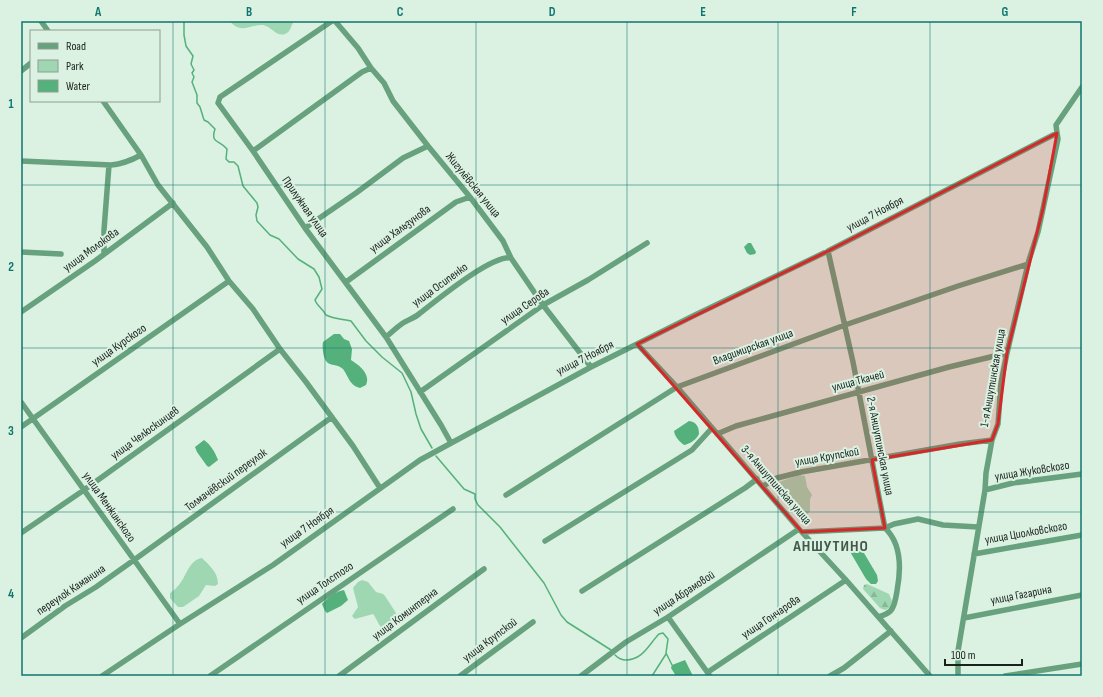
<svg xmlns="http://www.w3.org/2000/svg" width="1103" height="697" viewBox="0 0 1103 697" font-family="'Sofia Sans Condensed',sans-serif">
	<defs>
		<pattern id="forest-firs" width="22" height="20" patternUnits="userSpaceOnUse"><rect width="22" height="20" fill="#a0d7b3"/><path d="M5 1l3.5 6h-7zM16 11l3.5 6h-7z" fill="#89b899"/></pattern>
	</defs>
	<rect width="100%" height="100%" fill="#dbf1e2"/>
	<path fill="#a0d7b3" d="M230,21H294C291,25 291,32 285,34C276,37 271,26 263,25C250,24 241,35 230,21Z
		M799,475L805,476L807,487L812,495L810,499V511L805,517H803C794,514 780,496 775,487V485L779,482Z
		M202,558C209,565 218,572 218,584L215,586L206,585L199,596L183,607H178L170,598V593C172,591 175,590 177,587C186,579 188,560 202,558Z
		M362,580L368,582L376,592L383,594L385,596L396,613L398,620C397,623 395,625 391,627C380,634 378,620 373,614L355,619L352,616L358,607L353,588L358,582Z"/>
	<path fill="url(#forest-firs)" d="M867,584L889,594L892,601L891,607L885,610L880,608L863,589L864,585Z"/>
	<path fill="#54b17b" d="M748,243H751L756,252L755,254L750,255L747,253L744,247Z
		M334,334H340L344,339L349,341L352,349L351,360C359,365 371,374 366,385L360,388C349,385 349,377 343,369C338,364 329,366 326,361C323,357 322,346 323,342Z
		M689,421C696,422 699,426 699,434C697,439 690,444 684,445C679,441 675,437 674,431Z
		M204,440C211,445 215,452 218,460L209,467L207,466L197,452L195,447Z
		M859,547L861,548L877,575L878,581L876,584H871L866,579L849,550L850,548H856Z
		M344,590L348,600L341,606L327,613L325,611L322,604C327,598 336,591 344,590Z
		M685,660L693,676H676L671,668L672,665Z"/>
	<g fill="none" stroke-linecap="round" stroke-linejoin="round">
		<path stroke="#54b17b" stroke-width="1.5" d="M184,21V35L186,46L193,56L191,64L194,70L192,73L194,77L192,82L197,95V103L200,107L204,120L208,122L215,129C210,144 220,140 227,149L226,159L229,162H234L238,166L243,186L257,203L258,207L256,215L257,221L270,235L279,239L298,259L314,269L319,277L322,289L315,300C317,306 323,309 326,315C334,319 343,319 351,321L366,341L382,357L402,373L411,392L416,414L421,429L432,448
			M436,456L464,489L475,494V499L478,505L500,527L544,583L561,615L567,622L611,650
			M615,655C618,658 622,660 626,660C643,660 649,644 659,634L663,633L668,639L666,653L672,665
			M652,676L666,654"/>
		<path stroke="#68a17d" stroke-width="5.5" d="M41,21L48,31
			M332,21L220,97L218,103L253,151L305,228L386,337L441,425L451,443
			M335,21L358,48L371,68L384,83L393,101L428,146L470,197L503,241L511,258L543,305L591,367
			M21,71L31,63
			M103,101L141,155L158,185L207,247L229,281L253,309L280,349L306,382L353,446L380,488
			M253,151L362,72L371,68
			M21,161L111,165C123,164 132,160 141,155
			M305,228L356,193L403,158L428,146
			M828,251L853,362L885,528C902,544 901,570 897,591C896,597 895,604 892,609C889,614 883,615 879,617
			M21,252L61,254
			M104,254V230L109,165
			M346,282L456,202L470,197
			M21,312L95,261L173,203
			M386,337C392,332 397,327 403,323C408,320 414,318 419,314C436,301 491,255 511,258
			M637,344L677,387L799,529L846,580L930,676
			M420,392L543,305L588,280L647,243
			M21,402L180,624
			M21,427L229,281
			M717,434L736,426L949,367L1007,353
			M763,486L777,478L801,472L960,444L992,440
			M985,490L1013,483L1082,474
			M506,495L677,387L845,325L958,286L1028,264
			M802,532L885,528L894,524L918,519L943,525L978,527
			M21,533L84,490L280,349
			M545,541L692,450L712,428
			M974,554L1082,535
			M582,591L745,488L757,479
			M668,617L710,676
			M964,618L1082,595
			M21,638L65,606L96,587L134,560L332,417
			M708,672L846,580
			M102,676L180,624L273,565L420,460L591,367L695,315L828,251L1057,133L1056,125L1082,87
			M210,676L453,509
			M339,676L484,569
			M460,676L533,622
			M581,676L626,642L668,617L799,529
			M830,676L844,668L891,631
			M958,676V651L985,490L986,473L992,440L998,424L1001,383L1007,353L1029,260L1038,232L1058,139L1057,133
			M1005,676L1082,664"/>
	</g>
	<path fill="#d62828" fill-opacity="0.2" stroke="#d62828" stroke-width="3" stroke-linejoin="round" d="M1057,133L1043,209L1007,353L998,424L992,440L872,460L885,528L802,532L637,344L828,251Z"/>
	<path fill="none" stroke="#0f766e" stroke-width="1" stroke-opacity="0.55" d="M173,21V676M325,21V676M476,21V676M627,21V676M778,21V676M930,21V676M21,185H1082M21,348H1082M21,512H1082"/>
	<g text-anchor="middle" dominant-baseline="central" stroke-width="4" stroke-linejoin="round" paint-order="stroke">
		<g font-size="12" fill="#18211b" stroke="#dbf1e2">
			<text transform="translate(473 185) rotate(51)">Жигулёвская улица</text>
			<text transform="translate(305 207) rotate(55)">Прилужная улица</text>
			<text transform="translate(875 214) rotate(-28)">улица 7 Ноября</text>
			<text transform="translate(400 229) rotate(-36)">улица Хальзунова</text>
			<text transform="translate(91 250) rotate(-36)">улица Молокова</text>
			<text transform="translate(440 285) rotate(-36)">улица Осипенко</text>
			<text transform="translate(525 306) rotate(-34)">улица Серова</text>
			<text transform="translate(119 345) rotate(-35)">улица Курского</text>
			<text transform="translate(753 347) rotate(-20)">Владимирская улица</text>
			<text transform="translate(585 358) rotate(-27)">улица 7 Ноября</text>
			<text transform="translate(993 378) rotate(-80)">1-я Аншутинская улица</text>
			<text transform="translate(858 381) rotate(-15)">улица Ткачей</text>
			<text transform="translate(145 433) rotate(-36)">улица Челюскинцев</text>
			<text transform="translate(880 446) rotate(79)">2-я Аншутинская улица</text>
			<text transform="translate(827 457) rotate(-10)">улица Крупской</text>
			<text transform="translate(1032 471) rotate(-9)">улица Жуковского</text>
			<text transform="translate(226 480) rotate(-36)">Толмачёвский переулок</text>
			<text transform="translate(776 485) rotate(49)">3-я Аншутинская улица</text>
			<text transform="translate(109 507) rotate(55)">улица Менжинского</text>
			<text transform="translate(307 527) rotate(-35)">улица 7 Ноября</text>
			<text transform="translate(1026 533) rotate(-10)">улица Циолковского</text>
			<text transform="translate(325 583) rotate(-34)">улица Толстого</text>
			<text transform="translate(71 590) rotate(-34)">переулок Каманина</text>
			<text transform="translate(684 593) rotate(-33)">улица Абрамовой</text>
			<text transform="translate(1021 595) rotate(-11)">улица Гагарина</text>
			<text transform="translate(405 614) rotate(-37)">улица Коминтерна</text>
			<text transform="translate(771 617) rotate(-34)">улица Гончарова</text>
			<text transform="translate(490 640) rotate(-37)">улица Крупской</text>
		</g>
		<g font-size="16" font-weight="bold" letter-spacing="1" fill="#44574b" stroke="#dbf1e2">
			<text x="831" y="546">АНШУТИНО</text>
		</g>
	</g>
	<rect width="1103" height="697" fill="none" stroke="#dbf1e2" stroke-width="44"/>
	<rect x="30" y="30" width="130" height="72" fill="#dbf1e2" stroke="#8d9e92"/>
	<rect x="38" y="43" width="20" height="6" fill="#68a17d" stroke="#8d9e92"/>
	<text x="66" y="50" font-size="12" fill="#18211b">Road</text>
	<rect x="38" y="60" width="20" height="12" fill="#a0d7b3" stroke="#8d9e92"/>
	<text x="66" y="70" font-size="12" fill="#18211b">Park</text>
	<rect x="38" y="80" width="20" height="12" fill="#54b17b" stroke="#8d9e92"/>
	<text x="66" y="90" font-size="12" fill="#18211b">Water</text>
	<path d="M945 659v6h77v-6" fill="none" stroke="#18211b" stroke-width="2"/>
	<text x="951" y="659" font-size="12" fill="#18211b" stroke="#dbf1e2" stroke-width="3" paint-order="stroke">100 m</text>
	<rect x="22" y="22" width="1059" height="653" fill="none" stroke="#0f766e" stroke-width="1.5"/>
	<g font-size="13" text-anchor="middle" font-weight="bold" fill="#0f766e">
		<text x="98" y="16">A</text>
		<text x="249" y="16">B</text>
		<text x="400" y="16">C</text>
		<text x="552" y="16">D</text>
		<text x="703" y="16">E</text>
		<text x="854" y="16">F</text>
		<text x="1005" y="16">G</text>
		<text x="11" y="108">1</text>
		<text x="11" y="271">2</text>
		<text x="11" y="435">3</text>
		<text x="11" y="598">4</text>
	</g>
</svg>
